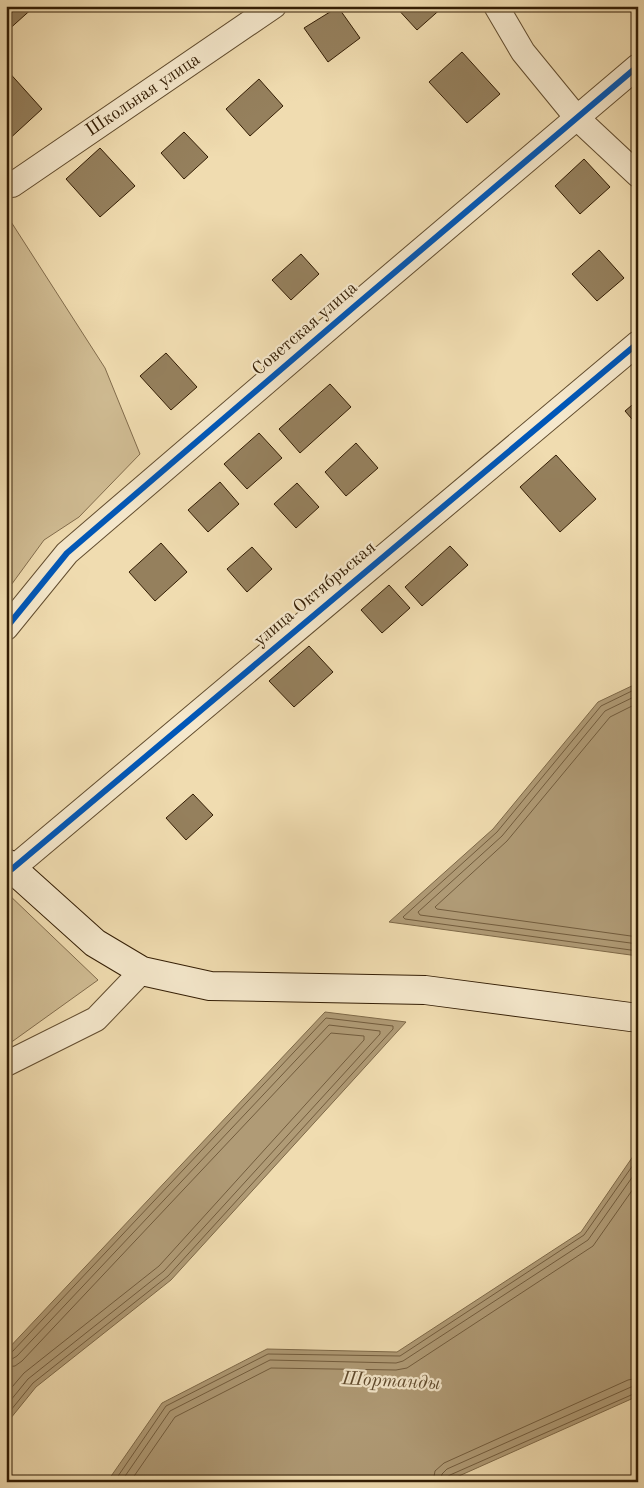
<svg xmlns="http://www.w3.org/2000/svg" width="644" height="1488" viewBox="0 0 644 1488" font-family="'Old Standard TT',serif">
	<rect width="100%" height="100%" fill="#f0dcb0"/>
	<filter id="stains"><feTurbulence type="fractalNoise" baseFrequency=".004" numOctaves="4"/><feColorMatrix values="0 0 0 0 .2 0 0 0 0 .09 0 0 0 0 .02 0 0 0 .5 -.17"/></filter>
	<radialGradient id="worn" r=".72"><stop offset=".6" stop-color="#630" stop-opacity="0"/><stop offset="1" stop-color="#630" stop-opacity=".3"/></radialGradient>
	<path fill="#d0bc93" stroke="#826c4c" d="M6,214L105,368L140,454L79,517L44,540L6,592Z
		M6,892L98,980L6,1046Z"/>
	<path fill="#b09b76" stroke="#7e6948" d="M638,683V956L389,922L493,829L598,702Z
		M325,1012L406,1022L171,1280L36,1387L6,1424V1351Z
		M638,1149V1396L450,1480L107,1482L162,1403L267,1349L397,1352L581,1232Z"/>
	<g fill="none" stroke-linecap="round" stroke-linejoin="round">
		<path stroke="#725c3d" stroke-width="1" d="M638,688L601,706L497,832L403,917L405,919L638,951
			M638,695L605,711L502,836L418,912L420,915L638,944
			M638,703L610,717L507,841L435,907L437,909L638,937
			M6,1354L12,1352L326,1018L393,1026V1029L168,1276L33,1383L6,1416
			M6,1360L12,1359L17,1356L329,1025L380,1031V1034L164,1271L28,1379L6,1406
			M6,1367L15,1366L22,1361L331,1033L364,1036V1040L159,1266L24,1373L6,1394
			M114,1482L166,1406L268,1354L400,1356L584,1235L638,1158
			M121,1482L170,1411L270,1360L396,1363L403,1361L588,1240L638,1169
			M130,1482L175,1417L271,1368L396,1370L407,1368L593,1246L638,1182
			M433,1482L435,1471L444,1463L628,1380L638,1378
			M440,1482L442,1474L447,1469L631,1387L638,1386
			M447,1482V1477L450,1475L638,1392"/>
	</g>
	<path fill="#95805d" stroke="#331d04" d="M6,6H35L6,32Z
		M395,6H444L417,30Z
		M338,7L360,38L328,62L304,28Z
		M462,52L500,94L467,123L429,82Z
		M6,69L42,109L6,142Z
		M259,79L283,106L250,136L226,109Z
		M184,132L208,157L184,179L161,153Z
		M100,148L135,186L100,217L66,179Z
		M584,159L610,187L580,214L555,186Z
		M599,250L624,278L597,301L572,274Z
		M301,254L319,274L291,300L272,280Z
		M166,353L197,387L171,410L140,376Z
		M330,384L351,407L300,453L279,429Z
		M638,400V426L625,411Z
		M259,433L282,458L247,489L224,464Z
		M356,443L378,468L346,496L325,472Z
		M556,455L596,499L560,532L520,487Z
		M220,482L239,504L208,532L188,510Z
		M297,483L319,507L296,528L274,504Z
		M161,543L187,572L155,601L129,572Z
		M450,546L468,565L422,606L405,587Z
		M252,547L272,569L247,592L227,569Z
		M389,585L410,608L382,633L361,610Z
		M309,646L333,672L294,707L269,681Z
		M193,794L213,815L186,840L166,818Z"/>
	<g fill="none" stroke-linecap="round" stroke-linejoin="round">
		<g stroke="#624d2f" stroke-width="26">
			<path id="street" d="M496,6L523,52L577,118L638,175
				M12,185L274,6
				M6,628L67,553L355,306L638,66
				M12,869L638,343
				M6,1064L96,1019L142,971"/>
		</g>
		<g stroke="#331d04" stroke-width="30">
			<path id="secondary" d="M6,863L95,943L142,971L210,986L425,990L638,1018"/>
		</g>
		<use href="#street" stroke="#f5e8cc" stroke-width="24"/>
		<use href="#secondary" stroke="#f5e8cc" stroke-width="28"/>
		<g stroke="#f5e8cc" stroke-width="9">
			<path id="cycleway" d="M6,628L67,553L355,306L638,66
				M12,869L638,343"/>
		</g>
		<use href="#cycleway" stroke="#0057b8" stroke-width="6"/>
	</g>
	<g text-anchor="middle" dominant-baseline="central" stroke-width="4.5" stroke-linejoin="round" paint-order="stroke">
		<g font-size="18" fill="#331d04" stroke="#f5e8cc">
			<text transform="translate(143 95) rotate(-34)">Школьная улица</text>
			<text transform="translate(305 329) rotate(-41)">Советская улица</text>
			<text transform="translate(315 594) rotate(-40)">улица Октябрьская</text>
		</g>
		<g font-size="19" font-style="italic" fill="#5f492c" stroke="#f5e8cc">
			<text transform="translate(391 1382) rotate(3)">Шортанды</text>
		</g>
	</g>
	<rect width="644" height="1488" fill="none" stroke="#f0dcb0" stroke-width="25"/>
	<rect x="8" y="8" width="629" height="1473" fill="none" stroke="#331d04" stroke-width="2.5"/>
	<rect x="12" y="12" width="619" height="1463" fill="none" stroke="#331d04"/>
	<rect width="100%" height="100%" filter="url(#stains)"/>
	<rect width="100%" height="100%" fill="url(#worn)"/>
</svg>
